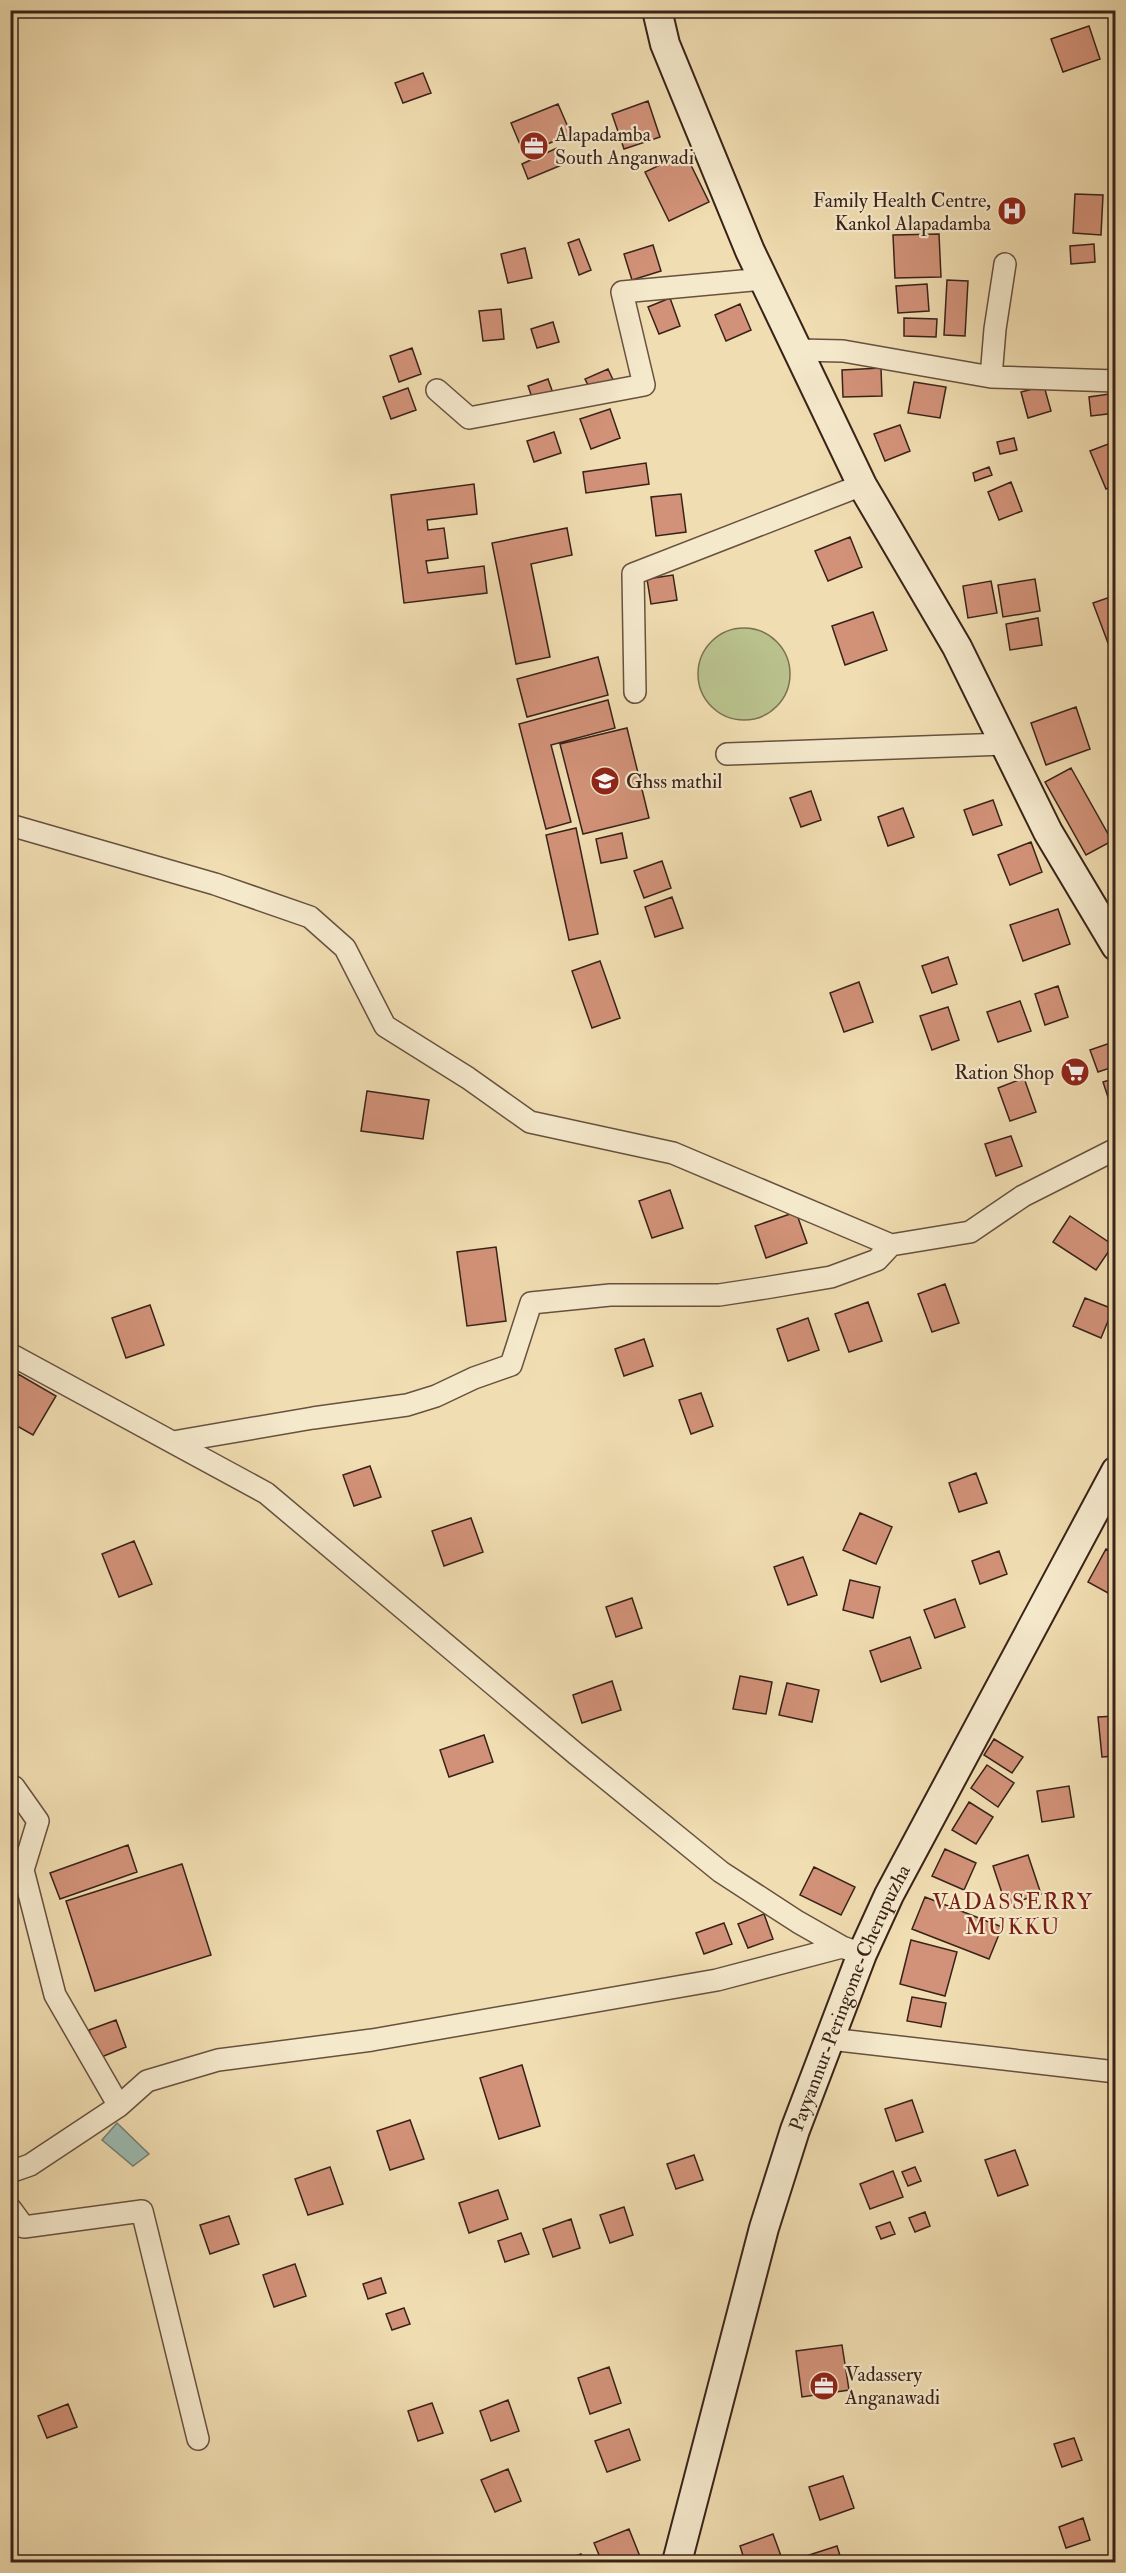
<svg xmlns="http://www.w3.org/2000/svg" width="1126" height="2573" viewBox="0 0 1126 2573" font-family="'IM FELL Double Pica',serif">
	<rect width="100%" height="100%" fill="#f0ddb1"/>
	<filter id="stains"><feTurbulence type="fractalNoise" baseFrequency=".00333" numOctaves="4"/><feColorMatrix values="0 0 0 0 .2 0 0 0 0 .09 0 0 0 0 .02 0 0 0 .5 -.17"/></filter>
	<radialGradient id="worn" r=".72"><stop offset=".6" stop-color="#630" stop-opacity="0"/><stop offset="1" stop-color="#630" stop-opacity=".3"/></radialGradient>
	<path fill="#b9c18c" stroke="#797252" stroke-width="1.5" d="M698 674a46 46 0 1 1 92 0a46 46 0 1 1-92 0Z"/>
	<path fill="#9bbbb2" stroke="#747e75" stroke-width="1.5" d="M117,2123L149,2154L133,2166L102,2140Z"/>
	<path fill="#d29279" stroke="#392219" stroke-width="1.5" d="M1089,26L1100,59L1063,72L1051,39Z
		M423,73L431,93L403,103L395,83Z
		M648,101L660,137L624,149L612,114Z
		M558,104L571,134L524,154L511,123Z
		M557,148L564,164L528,179L522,164Z
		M685,153L709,202L669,221L645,172Z
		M1075,194L1103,195L1101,235L1073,233Z
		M939,234L941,277L895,278L893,235Z
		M579,239L591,270L579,275L568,243Z
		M1094,244L1095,262L1071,264L1070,246Z
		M653,245L661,271L632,280L624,254Z
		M525,248L532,278L508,283L501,254Z
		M947,280L968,281L965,336L944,335Z
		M927,284L929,311L898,313L896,286Z
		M670,298L680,326L659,334L648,307Z
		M740,304L751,330L726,341L715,315Z
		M501,309L504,339L483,341L479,311Z
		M904,318L937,319L936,337L904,336Z
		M553,322L559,342L537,348L531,329Z
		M412,348L421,374L399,382L390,356Z
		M881,368L882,396L843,397L842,370Z
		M608,369L615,384L592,393L585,379Z
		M548,379L554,396L534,403L528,386Z
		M914,382L946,387L940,418L908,413Z
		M1044,386L1051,411L1028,418L1021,392Z
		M408,388L416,410L391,419L383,397Z
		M1116,393V413L1091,416L1089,397Z
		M610,409L620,438L591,449L580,419Z
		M900,425L910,451L885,461L874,434Z
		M554,432L561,453L534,462L527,441Z
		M1014,438L1017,450L1000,454L997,442Z
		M1116,441V485L1106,489L1090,451Z
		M646,463L649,484L586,493L583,472Z
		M989,467L992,475L975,481L973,473Z
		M1011,482L1022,511L999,520L988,492Z
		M474,484L477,514L427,520L428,530L444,528L448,558L426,561L428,573L484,566L487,593L404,603L391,495Z
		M681,494L686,532L656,536L651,497Z
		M567,528L572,555L531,564L550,657L516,664L492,543Z
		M850,537L862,567L828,581L815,551Z
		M673,575L677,600L651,604L647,579Z
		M1035,579L1040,611L1003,617L998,585Z
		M991,581L997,613L968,618L963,586Z
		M1116,595V640L1108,643L1093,603Z
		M873,612L887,650L845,665L832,626Z
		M1038,618L1042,645L1010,650L1006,624Z
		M598,657L608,695L527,717L517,679Z
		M608,700L615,728L551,745L571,822L546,829L519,724Z
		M1076,707L1090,749L1046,765L1031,723Z
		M627,728L649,818L583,834L560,744Z
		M1071,768L1112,841L1086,855L1045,782Z
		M811,791L821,820L801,827L790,798Z
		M993,800L1002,825L973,835L964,810Z
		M903,808L914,837L888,846L878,817Z
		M576,828L598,934L569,940L546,835Z
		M622,833L627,858L601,863L596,839Z
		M1031,842L1042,872L1010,885L998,855Z
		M662,861L671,888L644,898L634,871Z
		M672,897L683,928L655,937L645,907Z
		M1058,909L1070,944L1023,961L1010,925Z
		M948,957L957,984L932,993L922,966Z
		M600,961L620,1018L592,1028L572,971Z
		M859,982L873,1022L844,1032L830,993Z
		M1058,986L1068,1017L1045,1025L1035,994Z
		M1020,1001L1031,1031L998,1042L987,1012Z
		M948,1007L959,1040L932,1050L920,1016Z
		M1116,1041V1066L1098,1072L1090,1050Z
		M1024,1078L1036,1112L1010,1121L998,1088Z
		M1116,1078V1117L1115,1118L1103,1082Z
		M367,1091L429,1100L423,1139L361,1131Z
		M1011,1136L1022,1166L996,1176L985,1144Z
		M670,1190L683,1228L652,1238L639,1201Z
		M796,1212L807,1243L766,1258L755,1226Z
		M1070,1216L1113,1245L1096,1270L1053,1242Z
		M496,1247L506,1321L467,1326L457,1252Z
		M945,1284L959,1323L932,1332L918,1294Z
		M1085,1298L1113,1309L1101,1338L1073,1326Z
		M868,1302L882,1341L849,1352L835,1314Z
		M150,1305L164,1345L126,1358L112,1318Z
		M808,1318L819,1350L788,1361L777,1329Z
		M644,1339L653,1366L624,1376L615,1349Z
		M18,1374L56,1396L33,1435L10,1422V1386Z
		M701,1393L713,1426L691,1434L679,1400Z
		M370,1466L381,1497L354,1506L343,1475Z
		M976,1473L987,1503L959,1512L949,1483Z
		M860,1513L892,1527L876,1564L843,1550Z
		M471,1518L483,1552L444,1566L432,1531Z
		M134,1541L152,1584L119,1597L102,1554Z
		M1106,1549L1116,1554V1579L1108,1593L1088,1582Z
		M999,1551L1007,1574L980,1584L972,1561Z
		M803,1557L817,1595L788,1605L774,1567Z
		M850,1580L880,1587L873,1618L843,1610Z
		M632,1598L642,1628L616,1637L606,1607Z
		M955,1599L965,1627L935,1638L924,1610Z
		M910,1637L921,1668L881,1682L870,1651Z
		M740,1676L772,1682L766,1714L733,1709Z
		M612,1681L621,1710L582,1723L573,1695Z
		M787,1683L819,1690L812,1722L779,1715Z
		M1116,1716V1756L1102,1757L1098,1717Z
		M484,1735L493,1762L449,1777L440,1750Z
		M994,1739L1023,1757L1012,1773L984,1755Z
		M987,1765L1014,1783L998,1807L971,1788Z
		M1069,1786L1074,1817L1042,1822L1037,1791Z
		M969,1802L993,1817L976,1844L952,1830Z
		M128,1845L137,1872L60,1899L50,1873Z
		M945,1849L976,1863L964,1890L932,1876Z
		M1028,1855L1041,1894L1006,1905L993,1866Z
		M182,1864L211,1955L95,1991L66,1901Z
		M814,1867L855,1887L841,1915L800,1895Z
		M925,1897L1002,1927L989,1959L912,1929Z
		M764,1914L773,1939L748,1948L738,1924Z
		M724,1923L732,1944L704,1954L696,1933Z
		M911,1940L957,1952L945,1996L900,1984Z
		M912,1997L946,2003L941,2027L907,2021Z
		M116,2020L126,2047L99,2058L89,2030Z
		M522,2065L540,2126L499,2139L480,2078Z
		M912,2100L923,2132L896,2141L885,2109Z
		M410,2120L424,2159L390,2170L377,2131Z
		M1015,2150L1028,2185L998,2196L985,2160Z
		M694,2155L703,2180L676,2189L667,2164Z
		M330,2167L343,2204L308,2215L295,2179Z
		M915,2167L921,2181L908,2186L902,2172Z
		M893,2171L903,2197L870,2209L860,2184Z
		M498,2190L508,2219L469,2233L459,2203Z
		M624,2207L633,2235L610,2243L600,2215Z
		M925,2212L930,2226L915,2232L909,2218Z
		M229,2216L239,2244L210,2254L200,2225Z
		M571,2219L580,2248L553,2257L543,2229Z
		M890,2222L895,2234L881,2239L876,2227Z
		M521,2233L529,2254L505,2262L498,2241Z
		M295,2264L306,2296L274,2307L263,2275Z
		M381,2278L386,2293L368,2299L363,2284Z
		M404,2308L410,2324L392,2330L386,2314Z
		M842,2345L849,2390L802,2397L796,2351Z
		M609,2367L621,2403L590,2414L578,2378Z
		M508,2400L519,2431L491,2441L480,2411Z
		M432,2403L443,2433L418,2441L408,2411Z
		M68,2404L77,2427L47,2438L38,2416Z
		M629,2429L640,2460L607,2472L595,2441Z
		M1074,2438L1082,2460L1062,2467L1054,2444Z
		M508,2469L521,2501L495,2512L481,2480Z
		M843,2476L854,2508L820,2520L809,2487Z
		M1083,2518L1090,2540L1066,2548L1059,2527Z
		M629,2529L641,2559L631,2562H602L594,2543Z
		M773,2534L781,2556L763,2562H745L740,2546Z
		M837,2546L842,2562H802L800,2558Z
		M581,2554L584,2562H559Z"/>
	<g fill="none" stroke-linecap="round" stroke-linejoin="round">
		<g stroke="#67513f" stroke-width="24">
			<path id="street" d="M798,350L843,351L991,377L1116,381
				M991,377L995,329L1005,264
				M437,390L469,418L644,385L622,292L764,279
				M635,692L633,574L862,485
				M727,754L1005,744
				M10,825L215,884L310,917L345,948L385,1026L468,1078L530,1122L673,1153L891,1245L970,1232L1023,1196L1116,1149
				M10,1354L266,1493L576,1754L721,1872L798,1922L842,1947L862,1954
				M173,1442L313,1418L407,1405L436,1396L474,1378L511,1365L531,1303L610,1295H719L765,1288L831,1277L877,1260L891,1245
				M10,1789L14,1787L38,1821L23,1870L55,1995L119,2106
				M830,2039L1116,2072
				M10,2172L30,2165L119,2106L147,2081L218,2060L372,2040L717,1980L842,1947
				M10,2208L24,2227L142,2211L198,2439"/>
		</g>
		<g stroke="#392219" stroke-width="32">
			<g id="secondary">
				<path d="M657,10L665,44L750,251L862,485L957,647L1048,832L1116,946"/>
				<path id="s1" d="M677,2562L764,2228L795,2130L862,1954L889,1895L1116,1471"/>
			</g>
		</g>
		<use href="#street" stroke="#f5e9cc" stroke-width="21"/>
		<use href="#secondary" stroke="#f5e9cc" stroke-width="28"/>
	</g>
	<defs>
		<g id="office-disc" transform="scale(1.5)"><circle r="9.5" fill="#8f2418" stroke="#f5e9cc"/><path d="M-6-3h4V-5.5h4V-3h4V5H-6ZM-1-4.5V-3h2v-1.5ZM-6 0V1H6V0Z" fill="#fff"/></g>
		<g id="hospital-disc" transform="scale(1.5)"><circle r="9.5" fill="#8f2418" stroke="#f5e9cc"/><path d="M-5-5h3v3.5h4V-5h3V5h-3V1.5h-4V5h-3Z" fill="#fff"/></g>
		<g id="school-disc" transform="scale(1.5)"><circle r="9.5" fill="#8f2418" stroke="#f5e9cc"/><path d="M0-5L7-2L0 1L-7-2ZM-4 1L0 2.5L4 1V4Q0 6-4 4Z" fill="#fff"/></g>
		<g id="supermarket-disc" transform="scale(1.5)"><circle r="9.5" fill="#8f2418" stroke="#f5e9cc"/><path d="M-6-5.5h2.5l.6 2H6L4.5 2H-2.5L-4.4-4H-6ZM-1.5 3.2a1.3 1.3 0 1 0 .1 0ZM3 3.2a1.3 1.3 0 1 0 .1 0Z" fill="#fff"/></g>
	</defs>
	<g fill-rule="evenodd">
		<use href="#office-disc" x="534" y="146"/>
		<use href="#hospital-disc" x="1012" y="211"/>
		<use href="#school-disc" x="605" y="781"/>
		<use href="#supermarket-disc" x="1075" y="1072"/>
		<use href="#office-disc" x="824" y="2386"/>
	</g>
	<g text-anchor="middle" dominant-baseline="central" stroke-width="4.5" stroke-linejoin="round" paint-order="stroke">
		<g font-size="20" fill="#392219" stroke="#f5e9cc" text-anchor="start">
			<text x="555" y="134">Alapadamba<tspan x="555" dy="23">South Anganwadi</tspan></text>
			<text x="991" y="200" text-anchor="end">Family Health Centre,<tspan x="991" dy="23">Kankol Alapadamba</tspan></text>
			<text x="626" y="781">Ghss mathil</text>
			<text x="1054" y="1072" text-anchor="end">Ration Shop</text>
			<text x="845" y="2374">Vadassery<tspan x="845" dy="23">Anganawadi</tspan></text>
		</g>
		<g font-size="20" fill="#392219" stroke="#f5e9cc">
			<text stroke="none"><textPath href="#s1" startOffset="591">Payyannur-Peringome-Cherupuzha</textPath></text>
		</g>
		<g font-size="22" letter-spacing="1.5" fill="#7a1f14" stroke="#f5e9cc">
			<text x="1013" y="1902">VADASSERRY<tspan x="1013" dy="25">MUKKU</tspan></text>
		</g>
	</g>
	<rect width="1126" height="2573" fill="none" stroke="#f0ddb1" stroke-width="36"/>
	<rect x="12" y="12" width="1102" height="2549" fill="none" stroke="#392219" stroke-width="3"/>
	<rect x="18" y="18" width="1090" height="2537" fill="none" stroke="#392219" stroke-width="1.5"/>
	<rect width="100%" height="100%" filter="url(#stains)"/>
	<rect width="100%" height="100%" fill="url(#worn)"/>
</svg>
